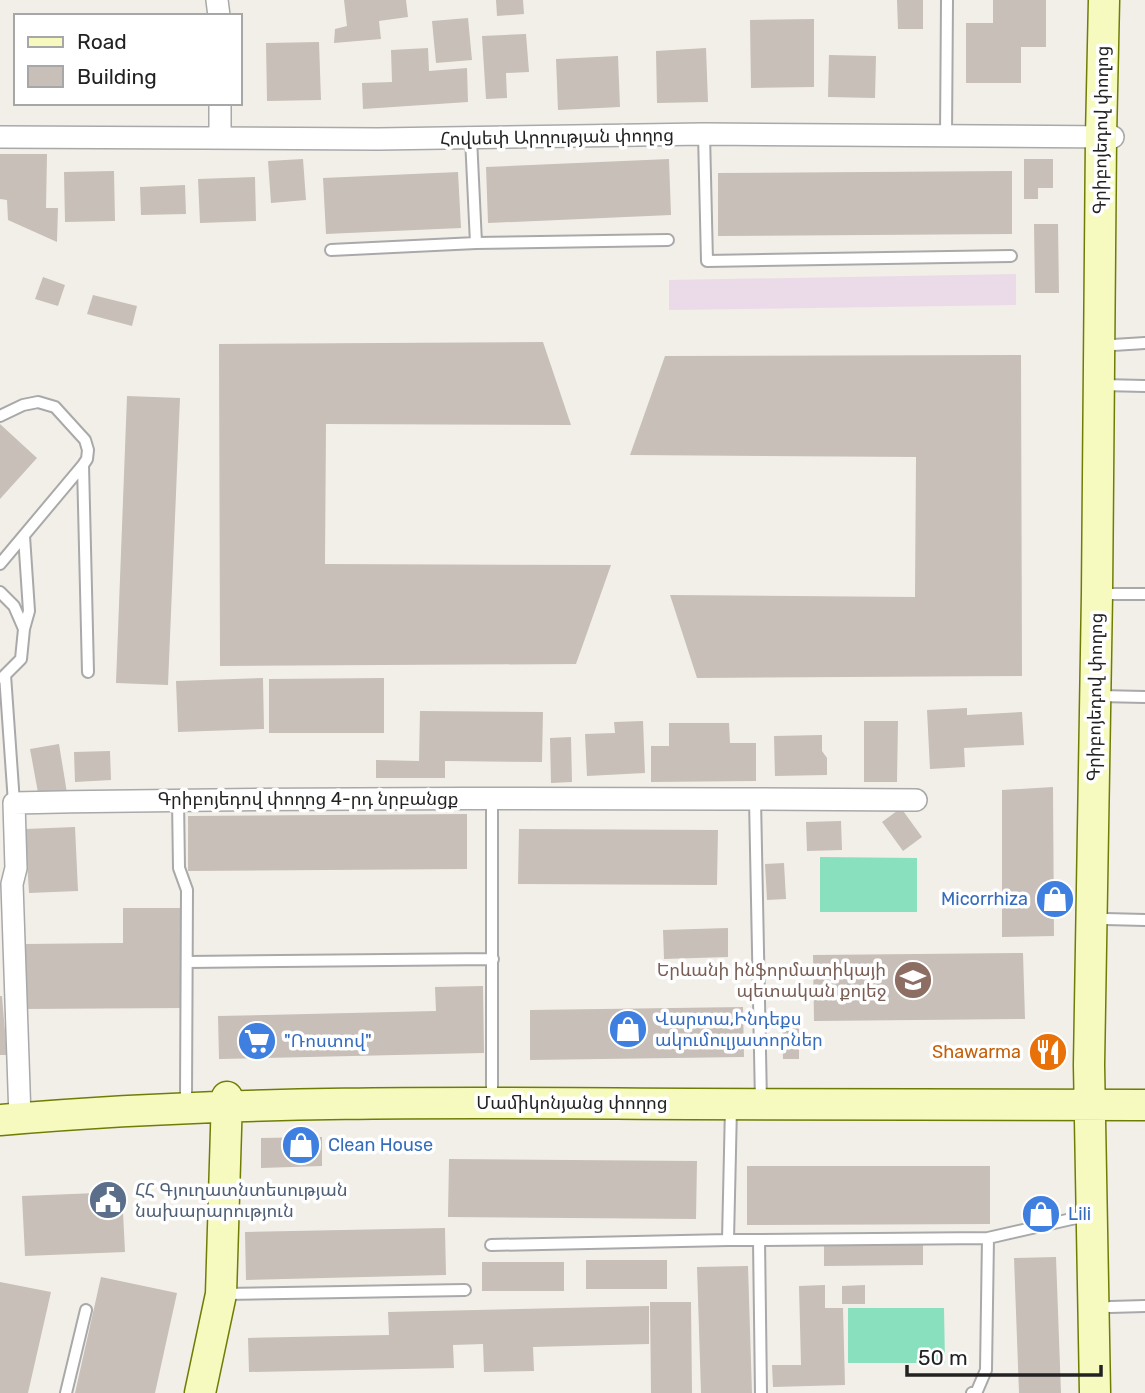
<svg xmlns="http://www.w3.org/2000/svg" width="1145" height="1393" viewBox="0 0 1145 1393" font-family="Rubik,'Noto Sans Armenian',sans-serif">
	<rect width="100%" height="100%" fill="#f2efe9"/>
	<path fill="#ebdbe8" d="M1016,274V305L669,310V280Z"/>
	<path fill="#88e0be" d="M820,857L917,858V912H820Z
		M944,1308L945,1363H848V1308Z"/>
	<path fill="#c7bfb8" d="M344,0H406L408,17L379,21L381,39L334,43L335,29L347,26Z
		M496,0H523L524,14L497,16Z
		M897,0H923V29H898Z
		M993,0H1046V47H1021V83H966V23H993Z
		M468,18L472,60L436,63L432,21Z
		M814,19V87L751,88L750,20Z
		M526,34L529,72L506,73L507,98L486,99L482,36Z
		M319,42L321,100L267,101L266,43Z
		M428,48L429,71L467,68L468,102L363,109L362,83L392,82L391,50Z
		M706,48L708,102L657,103L656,51Z
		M829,55L876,56L875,98L828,97Z
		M618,56L620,107L558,110L556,59Z
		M0,154H47L46,208H58L57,242L8,220L7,200L0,199Z
		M303,159L306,200L271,203L268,161Z
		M669,159L671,215L488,223L486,167Z
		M1024,159H1053V188H1038V199H1024Z
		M114,171L115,221L65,222L64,172Z
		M1012,171V234L718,236V173Z
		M458,172L461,228L326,234L323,178Z
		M255,177L256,221L200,223L198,179Z
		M185,185L186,214L141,215L140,187Z
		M1034,224H1058L1059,293H1035Z
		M43,277L65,285L58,306L35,299Z
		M93,295L137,306L132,326L87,314Z
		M543,342L571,425L326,424L325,564L611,565L576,664L220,666L219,344Z
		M1021,355L1022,676L697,678L670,595L915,597L916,457L630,455L665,356Z
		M127,396L180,398L168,685L116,683Z
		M0,424L37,458L0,499Z
		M263,678L264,729L178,732L176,681Z
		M384,678V733H269V679Z
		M967,708V715L1022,712L1024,745L964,748L965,767L930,769L927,710Z
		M420,711L543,712L542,762L445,761V778H376V760L419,761Z
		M643,721L645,773L587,776L585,734L615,733L614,722Z
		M864,721H898L897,782H864Z
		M669,723H729L730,743H756V781L651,782V746H669Z
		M822,735V751L827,758V775L775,776L774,736Z
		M571,737L572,782L551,783L550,738Z
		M59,744L67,793L39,798L30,749Z
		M110,751L111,780L75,782L74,752Z
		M1053,787L1054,936L1002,937V790Z
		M901,808L922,837L903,851L882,822Z
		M467,814V869L188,871V816Z
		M841,821L842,850L807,851L806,822Z
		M75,827L78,891L29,893L25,829Z
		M519,829L718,830L717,885L518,884Z
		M784,863L786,899L767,900L765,864Z
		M123,908H184V1008L24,1009V944L123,943Z
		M728,928V957L664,959L663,930Z
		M1023,953L1025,1019L814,1021L813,955Z
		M483,986L484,1053L219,1059L218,1016L436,1011L435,987Z
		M0,996H2L7,1055H0Z
		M743,1007L744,1057L530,1060V1010Z
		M782,1022H799V1059H783Z
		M1042,1045H1054L1055,1058L1042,1059Z
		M322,1137V1166L261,1168V1138Z
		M449,1159L697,1161L696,1219L448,1217Z
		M747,1166H990V1224L747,1225Z
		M122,1192L125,1252L25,1256L22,1196Z
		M445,1228L446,1275L246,1280L245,1232Z
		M923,1243V1265L824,1266V1244Z
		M1056,1257L1061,1393H1019L1014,1258Z
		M586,1260H667V1289H586Z
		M482,1262H564V1291H482Z
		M748,1266L752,1393H701L697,1267Z
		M101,1277L177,1293L155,1393H75Z
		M0,1282L51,1292L28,1393H0Z
		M825,1285V1308H843L845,1385L773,1387L772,1365H801L799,1286Z
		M865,1285V1304H842V1286Z
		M650,1302H691L692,1393H651Z
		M649,1306V1344L533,1347L534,1371L484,1372L483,1344L453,1345L454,1368L249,1372L248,1338L389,1335L388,1312Z"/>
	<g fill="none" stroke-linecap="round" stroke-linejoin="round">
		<g stroke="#a9a9a9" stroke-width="14">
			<path id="lane" d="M704,134L707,261L1011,256
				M946,136L947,0
				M476,243L668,240
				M331,250L476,243L471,138
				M1113,345L1145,343
				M1102,385L1145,386
				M0,416L23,405L38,402L55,407L85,440L88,450L87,459L83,465L0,564
				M83,465L88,672
				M0,592L14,606L24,629L21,659L2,678
				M1099,594H1145
				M24,629L29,611L24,536
				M5,675L14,803
				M1099,696L1145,697
				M492,798V1095
				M755,799L761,1102
				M178,800L179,868L187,890L186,1099
				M1105,919L1145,920
				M188,962L493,959
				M731,1107L728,1240H759L761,1393
				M759,1240L988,1238
				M491,1245L728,1240
				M224,1294L465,1290
				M1110,1307L1145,1306
				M66,1393L86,1310
				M972,1393L977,1391L986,1370L988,1238L1089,1215"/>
		</g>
		<g stroke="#a9a9a9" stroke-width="24">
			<path id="street" d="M217,0L219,16
				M0,137L378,139L704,134L1113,137
				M220,138V103
				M20,1118L12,884L16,868L14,803C315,797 616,798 916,800"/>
		</g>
		<g stroke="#707d05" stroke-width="33">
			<path id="secondary" d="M0,1120C229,1100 460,1102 690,1104C842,1105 993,1104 1145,1105
				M200,1393L221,1294L227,1097
				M1095,1393L1089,1065L1097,594L1101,137L1104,0"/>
		</g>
		<use href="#lane" stroke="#fff" stroke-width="10"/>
		<use href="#street" stroke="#fff" stroke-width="21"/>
		<use href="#secondary" stroke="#f7fabf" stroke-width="30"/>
	</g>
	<defs>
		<g id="shop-disc" transform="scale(2.0125)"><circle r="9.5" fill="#3f7fe0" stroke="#fff"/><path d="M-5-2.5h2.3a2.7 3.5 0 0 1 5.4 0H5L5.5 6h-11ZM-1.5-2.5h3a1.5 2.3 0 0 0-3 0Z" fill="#fff"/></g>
		<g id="university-disc" transform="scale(2.0125)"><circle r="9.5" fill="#8d6e63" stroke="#fff"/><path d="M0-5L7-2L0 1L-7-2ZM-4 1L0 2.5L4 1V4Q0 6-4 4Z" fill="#fff"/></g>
		<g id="supermarket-disc" transform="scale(2.0125)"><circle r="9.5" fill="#3f7fe0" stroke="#fff"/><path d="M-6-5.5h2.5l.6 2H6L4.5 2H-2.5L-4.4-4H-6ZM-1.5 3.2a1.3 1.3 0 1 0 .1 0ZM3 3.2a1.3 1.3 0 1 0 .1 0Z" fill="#fff"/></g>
		<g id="restaurant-disc" transform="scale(2.0125)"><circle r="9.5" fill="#e8710a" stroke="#fff"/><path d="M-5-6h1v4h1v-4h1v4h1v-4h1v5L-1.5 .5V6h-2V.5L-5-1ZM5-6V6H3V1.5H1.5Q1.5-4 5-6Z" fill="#fff"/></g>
		<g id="civic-disc" transform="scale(2.0125)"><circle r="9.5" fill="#5c6f8a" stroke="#fff"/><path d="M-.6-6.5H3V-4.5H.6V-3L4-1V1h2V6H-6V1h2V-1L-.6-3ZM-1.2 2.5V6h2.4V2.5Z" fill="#fff"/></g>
	</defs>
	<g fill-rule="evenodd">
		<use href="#shop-disc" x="1055" y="899"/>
		<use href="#university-disc" x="913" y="980"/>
		<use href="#shop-disc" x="628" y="1029"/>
		<use href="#supermarket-disc" x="257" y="1041"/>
		<use href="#restaurant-disc" x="1048" y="1052"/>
		<use href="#shop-disc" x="301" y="1145"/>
		<use href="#civic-disc" x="108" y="1200"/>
		<use href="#shop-disc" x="1041" y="1214"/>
	</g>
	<g text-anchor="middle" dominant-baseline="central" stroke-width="7" stroke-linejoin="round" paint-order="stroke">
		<g font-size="18" fill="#222" stroke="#fff">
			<text transform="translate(1101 130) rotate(-89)">Գրիբոյեդով փողոց</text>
			<text transform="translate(557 137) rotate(-1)">Հովսեփ Արղության փողոց</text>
			<text transform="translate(1095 697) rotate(-89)">Գրիբոյեդով փողոց</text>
			<text x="308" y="799">Գրիբոյեդով փողոց 4-րդ նրբանցք</text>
			<text x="572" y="1103">Մամիկոնյանց փողոց</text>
		</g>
		<g font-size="18" fill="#366cbe" stroke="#fff" text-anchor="start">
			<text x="1028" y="899" text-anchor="end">Micorrhiza</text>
			<text x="655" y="1019">Վարտա,Ինդեքս<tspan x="655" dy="21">ակումուլյատորներ</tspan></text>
			<text x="284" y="1041">"Ռոստով"</text>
			<text x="328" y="1145">Clean House</text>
			<text x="1068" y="1214">Lili</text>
		</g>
		<g font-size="18" fill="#785e54" stroke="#fff" text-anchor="end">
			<text x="886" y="970">Երևանի ինֆորմատիկայի<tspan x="886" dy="21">պետական քոլեջ</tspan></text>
		</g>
		<g font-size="18" fill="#c56008" stroke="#fff" text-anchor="end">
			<text x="1021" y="1052">Shawarma</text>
		</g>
		<g font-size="18" fill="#4e5e75" stroke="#fff" text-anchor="start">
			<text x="135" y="1190">ՀՀ Գյուղատնտեսության<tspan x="135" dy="21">նախարարություն</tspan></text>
		</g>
	</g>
	<rect x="14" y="14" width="228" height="91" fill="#ffffff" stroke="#a7a7a7" stroke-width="2"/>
	<rect x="28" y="37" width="35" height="10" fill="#f7fabf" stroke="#a7a7a7" stroke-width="2"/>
	<text x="77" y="49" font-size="21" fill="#222222">Road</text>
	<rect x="28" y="66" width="35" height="21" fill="#c7bfb8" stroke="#a7a7a7" stroke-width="2"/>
	<text x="77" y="84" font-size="21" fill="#222222">Building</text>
	<path d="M907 1365v10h194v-10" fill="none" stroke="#222222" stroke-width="3.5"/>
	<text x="918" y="1365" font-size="21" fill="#222222" stroke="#ffffff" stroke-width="5" paint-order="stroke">50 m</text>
</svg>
